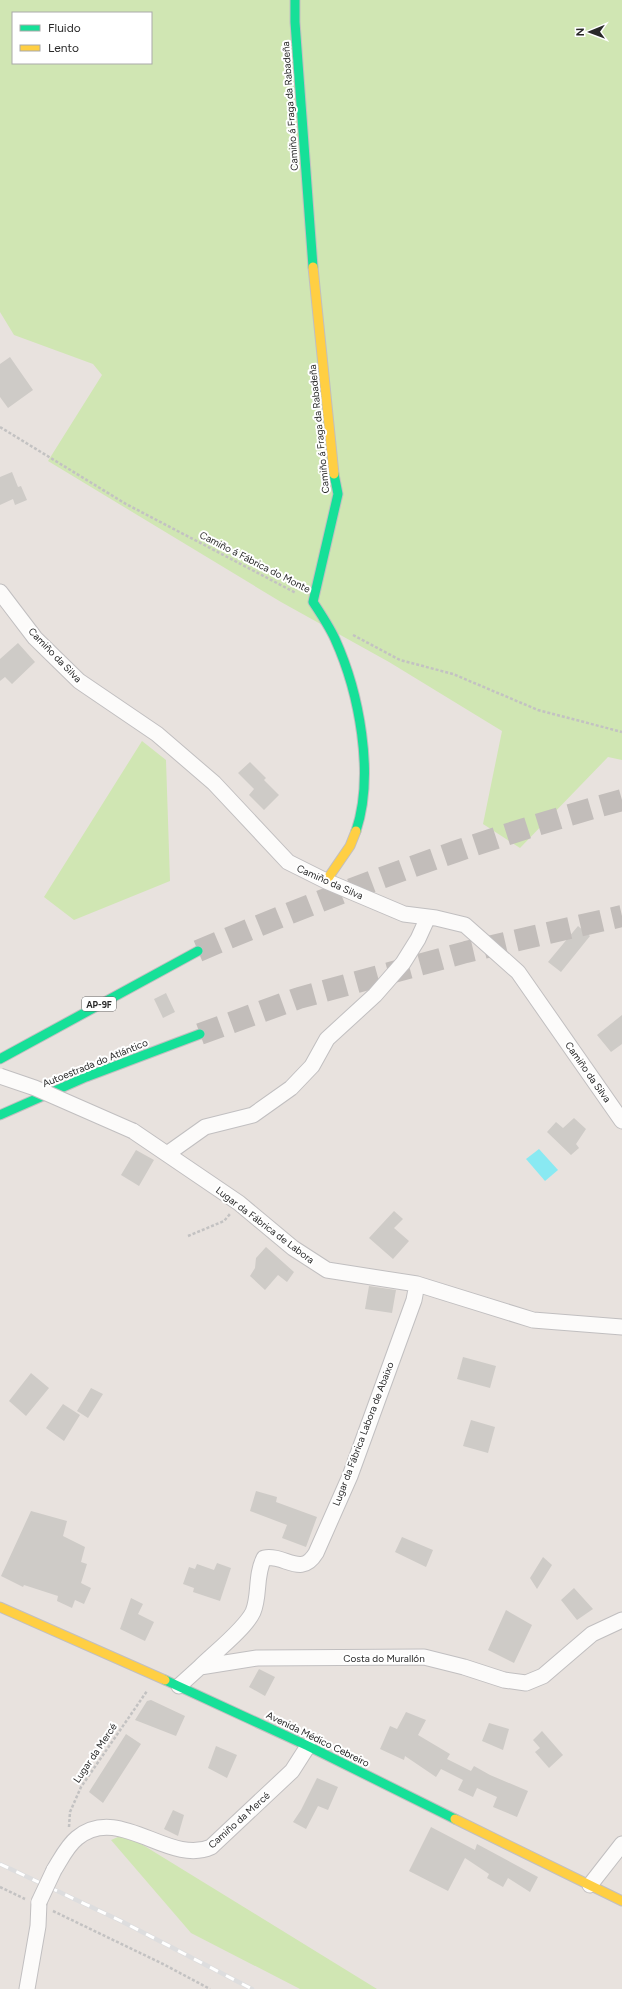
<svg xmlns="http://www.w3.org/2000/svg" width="622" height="1989" viewBox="0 0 622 1989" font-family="Figtree,sans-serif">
	<rect width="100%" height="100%" fill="#e8e2de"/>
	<path fill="#d0e6b3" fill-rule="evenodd" d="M0,0H622V760L608,757L520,848L483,824L502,731L389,662L281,602L48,461L102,375L93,364L14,335L0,312ZM13,13H151V63H13Z
		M142,741L166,760L170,881L74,920L44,897Z
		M125,1834L377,1989H300L191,1933L111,1840Z"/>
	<path fill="#89e9f2" d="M539,1149L558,1170L545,1181L526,1159Z"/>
	<path fill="#cecbc7" d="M10,357L33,390L8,408L0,397V364Z
		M12,472L18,487L21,486L27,500L15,505L13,499L0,505V477Z
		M18,643L35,662L12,684L5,677L0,681V659Z
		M250,762L266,778L264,780L279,795L264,810L249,795L254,789L238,773Z
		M578,926L590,936L561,972L548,962Z
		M166,993L175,1012L163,1018L154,999Z
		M622,1015V1044L611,1052L597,1035Z
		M574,1118L586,1129L576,1144L579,1148L571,1155L547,1132L556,1122L563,1128Z
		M136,1150L154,1160L139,1186L121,1175Z
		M394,1211L403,1219L394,1228L409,1241L393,1259L369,1238Z
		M266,1247L294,1272L287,1282L278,1275L265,1290L250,1276L255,1268L256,1258Z
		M369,1286L396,1290L392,1313L365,1309Z
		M463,1357L496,1366L490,1388L457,1379Z
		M31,1373L49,1388L26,1416L9,1401Z
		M91,1388L103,1394L88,1418L77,1411Z
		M63,1404L80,1415L64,1441L46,1428Z
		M471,1420L495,1427L488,1453L463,1446Z
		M256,1491L277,1497L276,1502L317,1517L306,1547L282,1538L287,1525L250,1511Z
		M31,1511L67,1521L63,1536L85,1547L81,1562L87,1564L81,1583L91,1588L84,1604L75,1600L72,1608L57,1601L58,1596L24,1585L23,1587L1,1576Z
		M402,1537L433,1550L426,1567L395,1552Z
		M543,1557L552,1565L537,1589L530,1578Z
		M217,1563L231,1568L220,1601L193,1592L194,1588L183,1584L189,1567L195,1569L197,1564L214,1570Z
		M574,1588L593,1609L577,1620L561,1600Z
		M131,1598L143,1604L138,1614L154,1622L145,1641L120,1629Z
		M506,1610L532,1625L514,1663L488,1650Z
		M259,1669L275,1677L265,1696L249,1687Z
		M151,1700L185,1716L176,1736L135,1720L147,1701Z
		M406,1712L426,1720L418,1735L450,1754L447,1759L471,1771L474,1766L490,1775L528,1791L517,1817L493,1807L497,1797L477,1788L473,1797L458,1790L463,1780L441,1769L436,1777L405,1756L404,1760L380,1749L390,1726L397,1729Z
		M489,1723L509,1729L503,1750L482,1741Z
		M542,1731L563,1755L549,1768L535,1752L540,1748L533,1740Z
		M126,1734L141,1744L103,1803L89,1792Z
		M216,1746L237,1755L227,1778L208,1768Z
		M317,1778L338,1787L328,1810L318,1806L306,1829L293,1822L301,1810Z
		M173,1810L184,1815L178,1836L164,1829Z
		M431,1827L475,1850L477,1844L538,1877L530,1892L508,1878L503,1887L487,1878L489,1874L465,1858L448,1891L409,1871Z"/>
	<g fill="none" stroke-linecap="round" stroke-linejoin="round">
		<path stroke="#c2bdba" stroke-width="22" stroke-dasharray="22 11" stroke-linecap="butt" d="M198,951C337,892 477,840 622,800
			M200,1034L299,998L466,952L622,916"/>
		<g stroke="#c1bfc0" stroke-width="17">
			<path id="street" d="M0,592L35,638L79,681L157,734L214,783L288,862L326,881L404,914L436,918L465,925L518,972L622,1121
				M133,1131L239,1203L293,1248L327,1270L417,1284L533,1320L622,1327
				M167,1154L205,1127L253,1115L291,1088L312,1066L327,1039L375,995L403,963L418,939L428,917
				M200,1667C214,1653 245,1629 253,1612C260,1596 255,1576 264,1558C285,1554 301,1578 316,1553L350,1476L414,1300L417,1284
				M179,1686L200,1667L257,1658L424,1657L464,1667L504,1680L526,1683L543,1676L592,1634L622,1620
				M54,1870C61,1859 67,1846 77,1838C119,1803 169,1866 211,1847L292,1771L308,1746
				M590,1885L622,1844
				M27,1989L38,1926L39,1902"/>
		</g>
		<g stroke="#c1bfc0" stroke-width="11">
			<path id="fast" d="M295,0V22L313,267
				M334,474L338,494L313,602C321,614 329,626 335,639C359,692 375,774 356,831
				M0,1059L198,951
				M0,1115L86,1077L200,1034
				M165,1680L308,1746L455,1819"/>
		</g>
		<g stroke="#c1bfc0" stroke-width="11">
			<path id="slow" d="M313,267L334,474
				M326,881L350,846L356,831
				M0,1607L165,1680
				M455,1819L622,1901"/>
		</g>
		<path stroke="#c3c2c2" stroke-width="2.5" stroke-dasharray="3 2" stroke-linecap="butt" d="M0,427L126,504L296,593
			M353,635L400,660L453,674L538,710L622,732
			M188,1236L224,1221L230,1214
			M69,1827L70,1812L81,1787L147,1691
			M0,1887L25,1899
			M53,1911L163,1964L210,1989"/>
		<use href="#street" stroke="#fcfbfa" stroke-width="15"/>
		<use href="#fast" stroke="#16e098" stroke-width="9"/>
		<use href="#slow" stroke="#ffcf43" stroke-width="9"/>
		<g stroke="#ddddde" stroke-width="4.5">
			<path id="rail" d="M0,1864L121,1921L252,1989"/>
		</g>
		<use href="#rail" stroke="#fff" stroke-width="3" stroke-dasharray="9" stroke-linecap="butt"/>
		<g stroke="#c1bfc0" stroke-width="17" stroke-linecap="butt">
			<path id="street-bridge" d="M0,1076L35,1088L133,1131
				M39,1902L54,1870"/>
		</g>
		<use href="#street-bridge" stroke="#fcfbfa" stroke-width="15"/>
	</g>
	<g text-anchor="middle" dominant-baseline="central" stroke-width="4" stroke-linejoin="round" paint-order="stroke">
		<rect fill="#fff" stroke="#696969" stroke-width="1" x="82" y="997" width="34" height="14" rx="3"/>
		<g font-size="9" font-weight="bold" fill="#292929">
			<text x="99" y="1004">AP-9F</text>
		</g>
		<g font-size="10" fill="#292929" stroke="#fff">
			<text transform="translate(290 106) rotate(-94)">Camiño á Fraga da Rabadeña</text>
			<text transform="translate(319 429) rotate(-96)">Camiño á Fraga da Rabadeña</text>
			<text transform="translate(255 562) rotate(27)">Camiño á Fábrica do Monte</text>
			<text transform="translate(55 655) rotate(46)">Camiño da Silva</text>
			<text transform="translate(330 882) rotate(24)">Camiño da Silva</text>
			<text transform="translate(95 1063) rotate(-22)">Autoestrada do Atlántico</text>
			<text transform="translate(588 1072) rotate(55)">Camiño da Silva</text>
			<text transform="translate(265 1225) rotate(37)">Lugar da Fábrica de Labora</text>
			<text transform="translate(363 1434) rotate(-69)">Lugar da Fábrica Labora de Abaixo</text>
			<text x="384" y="1658">Costa do Murallón</text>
			<text transform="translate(318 1739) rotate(26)">Avenida Médico Cebreiro</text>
			<text transform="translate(95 1753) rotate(-56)">Lugar da Mercé</text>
			<text transform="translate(239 1820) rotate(-42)">Camiño da Mercé</text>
		</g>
	</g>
	<rect x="12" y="12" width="140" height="52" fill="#ffffff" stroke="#a9a9a9"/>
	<rect x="20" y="25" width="20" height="6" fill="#16e098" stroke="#a9a9a9"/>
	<text x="48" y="32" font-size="12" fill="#292929">Fluido</text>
	<rect x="20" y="45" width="20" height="6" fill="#ffcf43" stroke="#a9a9a9"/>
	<text x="48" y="52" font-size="12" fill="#292929">Lento</text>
	<g transform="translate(590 32) rotate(269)" stroke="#ffffff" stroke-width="3" paint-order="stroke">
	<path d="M0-3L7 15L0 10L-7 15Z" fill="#292929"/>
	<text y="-6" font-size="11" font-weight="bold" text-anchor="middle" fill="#292929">N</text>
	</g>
</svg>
